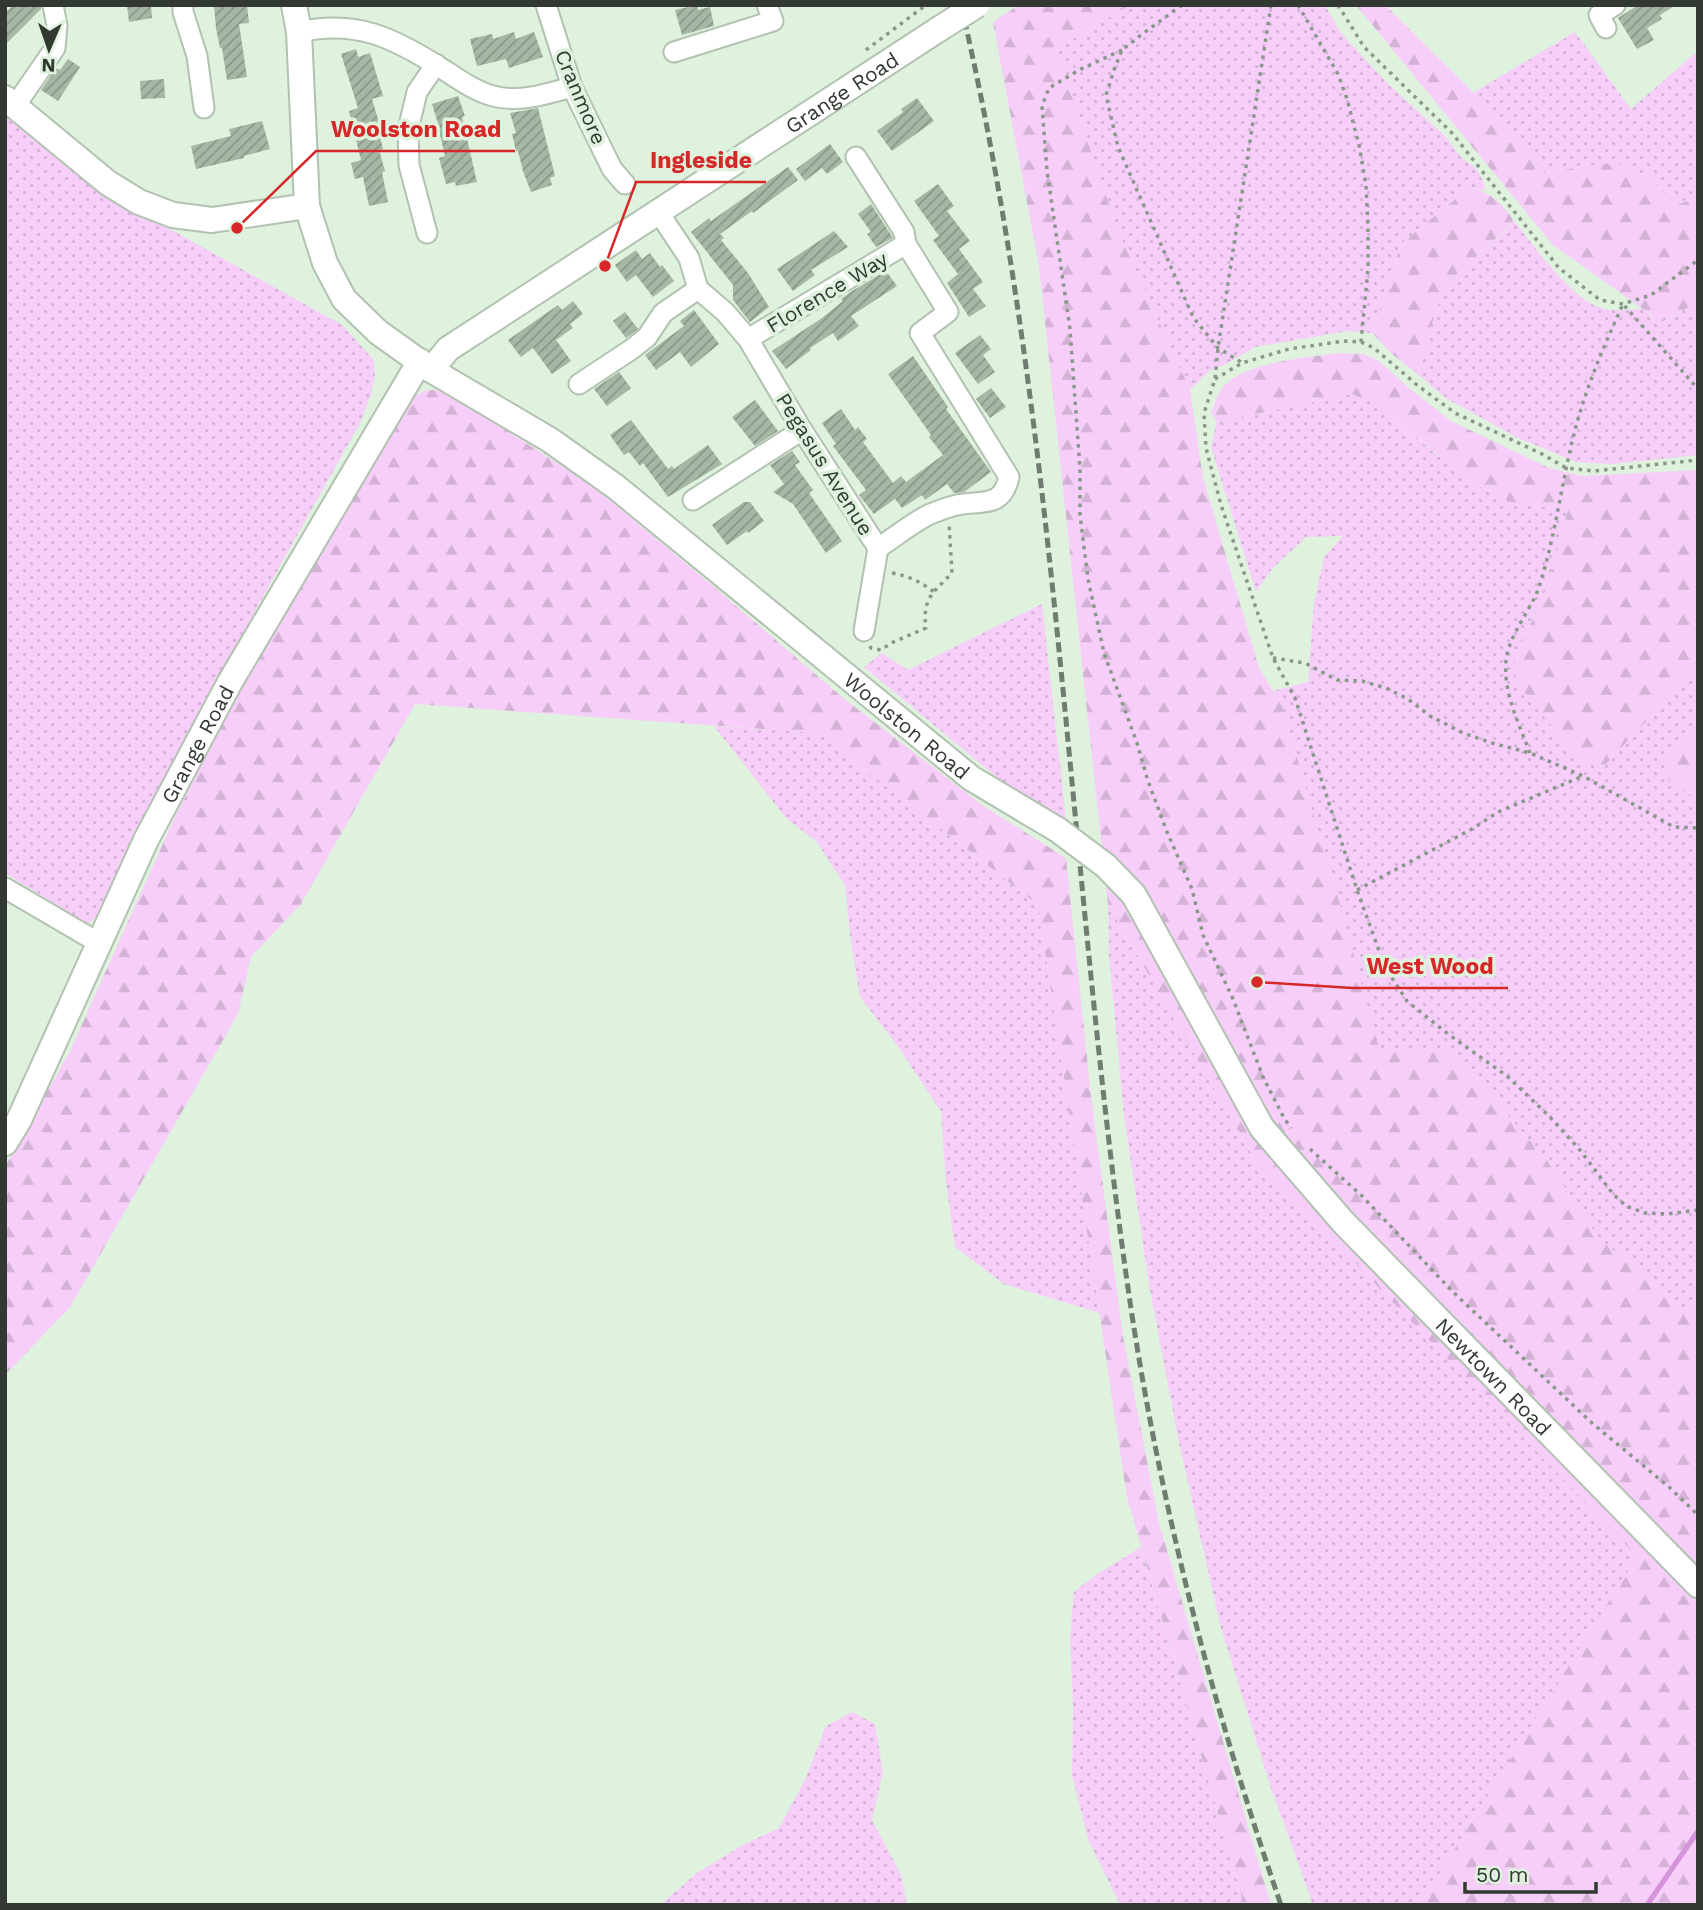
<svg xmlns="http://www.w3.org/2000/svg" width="1703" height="1910" viewBox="0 0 1703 1910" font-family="'Work Sans',sans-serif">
	<defs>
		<pattern id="green-dots" width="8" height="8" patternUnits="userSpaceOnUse" patternTransform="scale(1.75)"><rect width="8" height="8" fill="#f6cef9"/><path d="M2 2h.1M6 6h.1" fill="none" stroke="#d3b2d6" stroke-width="1.8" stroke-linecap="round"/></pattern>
		<pattern id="forest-firs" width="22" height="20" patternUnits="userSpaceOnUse" patternTransform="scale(1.75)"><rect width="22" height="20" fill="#f6cef9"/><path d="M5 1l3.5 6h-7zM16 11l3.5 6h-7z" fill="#d3b2d6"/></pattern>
		<pattern id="building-hatch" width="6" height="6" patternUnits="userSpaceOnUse" patternTransform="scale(1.75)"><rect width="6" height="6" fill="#a6b8a5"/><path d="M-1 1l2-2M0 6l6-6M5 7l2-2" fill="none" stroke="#889787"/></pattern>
	</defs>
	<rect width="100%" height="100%" fill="#dff2de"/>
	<path fill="url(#green-dots)" d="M1130,5H1325L1340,32L1387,83L1446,137L1463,160C1474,163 1485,179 1485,191L1470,187L1401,244L1372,333L1348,331L1255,347L1226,364L1209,371L1190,390L1119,233L1056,49Z
		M1575,32L1631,109L1698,51V198L1676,205L1646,175L1593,165L1545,173L1468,96Z
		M5,105L118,200L342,325L373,359L375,375L371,395L360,423C269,585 178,746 99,914L88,924L5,873Z
		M1513,220C1534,245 1573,303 1605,309C1617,312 1631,309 1643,309L1659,324L1698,302V455L1612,464L1576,462L1516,437L1444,397L1418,374L1437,307L1452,278L1508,229Z
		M1352,394L1380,406L1438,456L1518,505L1568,509L1548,586L1515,657L1605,765L1698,666V1306L1684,1309L1598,1237L1548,1162L1450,1048L1379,1050L1343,915L1282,706L1273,691L1308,682L1314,603L1324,557L1343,536L1306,537L1272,569L1256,592L1211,447L1217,422Z
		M1042,604L1066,820L1006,785L864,667L882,653L908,670Z
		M714,726L819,733L1038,905L1100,1313L1004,1284L955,1247L946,1182L941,1111L897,1045L860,997L851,942L845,885L816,841L786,818Z
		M1108,904L1254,1158L1638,1556L1420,1905H1313L1270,1785L1221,1628L1179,1443L1149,1284L1124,1115L1109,955Z
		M1141,1547L1244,1905H1120L1088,1839L1072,1775L1073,1706L1070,1638L1074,1592L1096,1575Z
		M852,1712L875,1724L883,1772L872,1820L901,1875L907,1905H660L697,1873L741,1846L779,1828L805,1780L826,1726Z"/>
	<path fill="url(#forest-firs)" d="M1019,5H1130L1056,49L1119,233L1190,390L1203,478L1259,668L1282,706L1343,915L1379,1049L1450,1048L1548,1162L1598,1237L1684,1309L1698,1306V1905H1420L1637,1556L1254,1158L1108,904L1039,266L993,22Z
		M1356,5H1389V9L1490,109L1545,173L1593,165L1622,164L1646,175L1676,205L1698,198V302L1658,324L1650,314L1553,245Z
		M1470,187C1489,192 1503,203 1513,220L1508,228L1452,278L1437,307L1418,374L1392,354L1372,333L1401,244Z
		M1341,353L1364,354L1379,361L1410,389L1451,421L1549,468L1582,476L1698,470V666L1605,765L1579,760L1531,701L1515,677V657L1548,586L1568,509L1518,505L1471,483L1380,406L1352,394L1217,422L1211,412C1215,404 1218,393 1223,387C1244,362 1309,357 1341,353Z
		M427,390H441L459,400L590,484L713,586L842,697L982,805L1066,858L1091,1096L1123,1336L1159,1523L1271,1905H1244L1127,1497L1038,905L819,733L415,704L301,904L251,957L238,1014L70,1307L5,1375V1167L71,1049L174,819L262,647L414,396Z
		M1698,728V799L1669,783L1664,763L1683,736Z"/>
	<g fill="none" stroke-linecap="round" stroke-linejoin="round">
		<path stroke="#d593db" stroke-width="5" d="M1647,1905L1698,1831"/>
	</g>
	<path fill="url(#building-hatch)" d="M13,5H41V9L5,45V13Z
		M127,5H151L152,18L129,22Z
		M214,5H247L249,23L239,24L247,77L227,80L222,48H220L216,28Z
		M697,5L698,10L710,7L714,26L682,35L675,10Z
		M1638,5H1676L1660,15L1662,19L1647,28L1654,40L1637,49L1618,18Z
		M514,32L516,39L534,32L543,57L509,68L506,59L477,66L470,39L492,34L493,39Z
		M356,49L358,57L370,53L383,96L372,99L383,136L380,137L383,149L379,150L385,171L382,172L388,202L369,206L363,177L355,179L351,163L361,160L349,111L358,108L341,54Z
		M68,59L80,67L58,101L41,90L56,68L60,70Z
		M164,79L165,98L141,99L140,81Z
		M458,96L465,116L462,117L477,182L456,186L455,182L446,184L439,158L445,156L439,130H440L432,104Z
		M917,98L934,121L892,151L877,131L903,112L901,109Z
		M538,108L555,176L550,178L552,185L531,192L523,171L518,151H516L512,134L516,133L510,113Z
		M262,121L270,149L244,156V158L196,169L191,146L231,136L229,129Z
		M830,144L843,162L827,174L822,168L805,181L796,169Z
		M788,167L798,180L753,213L752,211L720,234L724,238L721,240L748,273L769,307L750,322L733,300V285L691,232L709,218L711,221Z
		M938,184L954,206L947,211L970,241L959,249L983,282L973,289L986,306L969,317L947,283L958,274L933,240L939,236L914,201Z
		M871,204L893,238L876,247L867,234L871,232L858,214Z
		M834,231L848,247L811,270L815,275L793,291L777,269Z
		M636,250L642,259L650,253L660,267L662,265L674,281L653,297L636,275L627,282L615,265Z
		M886,271L897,286L851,316L859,326L838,341L833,333L810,348L811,350L786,369L772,351L822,318L843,301L841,299L852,291Z
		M573,301L583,314L570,324L573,328L556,340L571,361L552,374L533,348L521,357L508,340L558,305L562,310Z
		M694,310L719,344L691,367L680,352L656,370L645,355L684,326L680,321Z
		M625,312L638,329L626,338L613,321Z
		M980,335L991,349L983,355L995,372L978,384L955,353Z
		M913,356L948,407L946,409L991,472L964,492L954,493L947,484L925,500L922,495L902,508L895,499L874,514L859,495L866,490L833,446L836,444L822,423L841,409L855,430L858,427L867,439L863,442L893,483L901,476L906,482L943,455L929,437L931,435L888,374Z
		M619,372L631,388L607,406L594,389Z
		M991,388L1006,407L990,418L976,399Z
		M755,400L778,431L755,446L732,417Z
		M631,420L668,469L672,466L674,469L708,445L722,464L668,497L643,463L640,466L629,452L624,455L610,435Z
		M792,451L800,462L795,465L813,490L809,493L842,541L826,553L793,504L773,492L784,484L770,465Z
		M744,502H750L764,521L748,533L747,531L727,545L712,525Z"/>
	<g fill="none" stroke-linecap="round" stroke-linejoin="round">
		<g stroke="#b1c3b0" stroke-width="23">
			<path id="minor" d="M183,5V12L197,56L204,108
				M546,5L572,87L612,169L625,184
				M1606,28L1599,15L1615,5
				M299,32C356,19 394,38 441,68C457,78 474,91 493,96C520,103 546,94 572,87
				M674,52L773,21L767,5
				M15,106L55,48L57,26L53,5
				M659,213L689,258L698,289L725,312L748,339L802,430L878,548C895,537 912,523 930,514C938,511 948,507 957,505C981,500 1002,509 1009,477L920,333L948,312L906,244L904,232L856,157
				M427,233L409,165L408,130L417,92L436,64
				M748,339L906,244
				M579,384L632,349L647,337L663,313L698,289
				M693,500L802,430
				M864,631L878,548
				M5,888L99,943"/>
		</g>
		<g stroke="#b1c3b0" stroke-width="28">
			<g id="tertiary">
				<path id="s1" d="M294,5L299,32L307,206L325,263L344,299L378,332L431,370L550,440L616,487L971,778L1058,830"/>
				<path d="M5,98L108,183L139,202L173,215L212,220L307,206"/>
				<path id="s2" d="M431,370L448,349L939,29"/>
				<path id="s3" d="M1106,866L1134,895L1262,1128L1343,1222L1698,1585"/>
				<path id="s4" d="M5,1143L19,1120L146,840L230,682L420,361"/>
			</g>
		</g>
		<path stroke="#8a988a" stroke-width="3.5" stroke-dasharray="3.5 5" stroke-linecap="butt" d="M1182,5L1141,35L1122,50L1115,67L1106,95L1118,147L1193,317L1218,348L1241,362
			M1271,5L1218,348L1215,379L1204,413L1206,448L1221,505L1273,658L1295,698L1357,890L1385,967L1407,1001L1448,1034L1507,1076L1549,1116L1580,1150L1613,1194L1626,1206L1645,1213L1667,1214L1698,1210
			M1298,5L1338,74L1347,99L1359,145L1366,185L1368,228V269L1361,342
			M1338,5L1364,47L1452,133L1559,268L1600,300L1623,304L1651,295L1698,260
			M866,50L926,5
			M1122,50L1079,70L1049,88L1042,106L1047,171L1070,329L1080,469V515L1088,579L1104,653L1137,743L1148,781L1167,832L1192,889L1203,935L1233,999L1263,1077L1284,1118L1291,1128
			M1215,379L1242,363L1289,349L1344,341L1361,342L1374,348L1417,385L1455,413L1542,454L1566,468L1594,471L1698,460
			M892,573C909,576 921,582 934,592
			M870,646L871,648L881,650L891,643L926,628C922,598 933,593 952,573L949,523
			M1273,658L1305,663L1337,680L1362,681L1386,688L1408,699L1430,716L1463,733L1492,743L1530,753L1583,776L1674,827L1698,828
			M1530,753C1519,724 1503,692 1506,661C1509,633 1532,610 1540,584C1555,536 1561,487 1573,438C1584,392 1603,348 1623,304L1698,389
			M1357,890L1472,829L1498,812L1583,776
			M1310,1149L1362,1196L1453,1292L1592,1423L1669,1487L1698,1515"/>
		<use href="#minor" stroke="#fff" stroke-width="19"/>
		<use href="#tertiary" stroke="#fff" stroke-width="24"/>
		<path stroke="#707c70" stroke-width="5" stroke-dasharray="10 5" stroke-linecap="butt" d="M961,5C1058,422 1067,852 1126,1274C1156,1490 1210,1699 1281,1905"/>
		<g stroke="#b1c3b0" stroke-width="28" stroke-linecap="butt">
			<path id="tertiary-bridge" d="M939,29L977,5
				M1058,830L1106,866"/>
		</g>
		<use href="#tertiary-bridge" stroke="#fff" stroke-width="24"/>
	</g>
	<g text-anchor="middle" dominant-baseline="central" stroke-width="7" stroke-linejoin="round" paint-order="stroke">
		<g font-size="21" fill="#313931" stroke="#dff2de">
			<text stroke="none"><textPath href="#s2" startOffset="497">Grange Road</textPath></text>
			<text transform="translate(581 97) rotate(67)">Cranmore</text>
			<text transform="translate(827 292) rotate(-31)">Florence Way</text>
			<text transform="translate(825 464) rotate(58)">Pegasus Avenue</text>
			<text stroke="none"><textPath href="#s1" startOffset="1010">Woolston Road</textPath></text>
			<text stroke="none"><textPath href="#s4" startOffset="443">Grange Road</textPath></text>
			<text stroke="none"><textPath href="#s3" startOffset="646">Newtown Road</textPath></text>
		</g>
	</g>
	<path fill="none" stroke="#d62828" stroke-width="2.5" d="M237 228L316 151H515M605 266L636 182H766M1257 982L1352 988H1508"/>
	<g fill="#d62828" stroke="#dff2de" stroke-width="2.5">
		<circle cx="237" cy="228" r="7"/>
		<circle cx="605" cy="266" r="7"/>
		<circle cx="1257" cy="982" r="7"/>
	</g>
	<g font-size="23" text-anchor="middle" font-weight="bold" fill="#d62828" stroke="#dff2de" stroke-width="7" stroke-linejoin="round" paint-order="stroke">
		<text x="416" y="137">Woolston Road</text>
		<text x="701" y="168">Ingleside</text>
		<text x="1430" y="974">West Wood</text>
	</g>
	<rect width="1703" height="1910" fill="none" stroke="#313931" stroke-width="14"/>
	<g transform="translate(49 49) rotate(182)" stroke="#dff2de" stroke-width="5" paint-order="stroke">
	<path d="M0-5L12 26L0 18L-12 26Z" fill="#313931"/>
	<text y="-10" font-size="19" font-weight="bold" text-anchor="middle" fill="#313931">N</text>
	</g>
	<path d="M1465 1882v10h131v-10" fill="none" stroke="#313931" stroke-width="3.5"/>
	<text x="1476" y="1882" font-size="21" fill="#313931" stroke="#dff2de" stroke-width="5" paint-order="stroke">50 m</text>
</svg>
